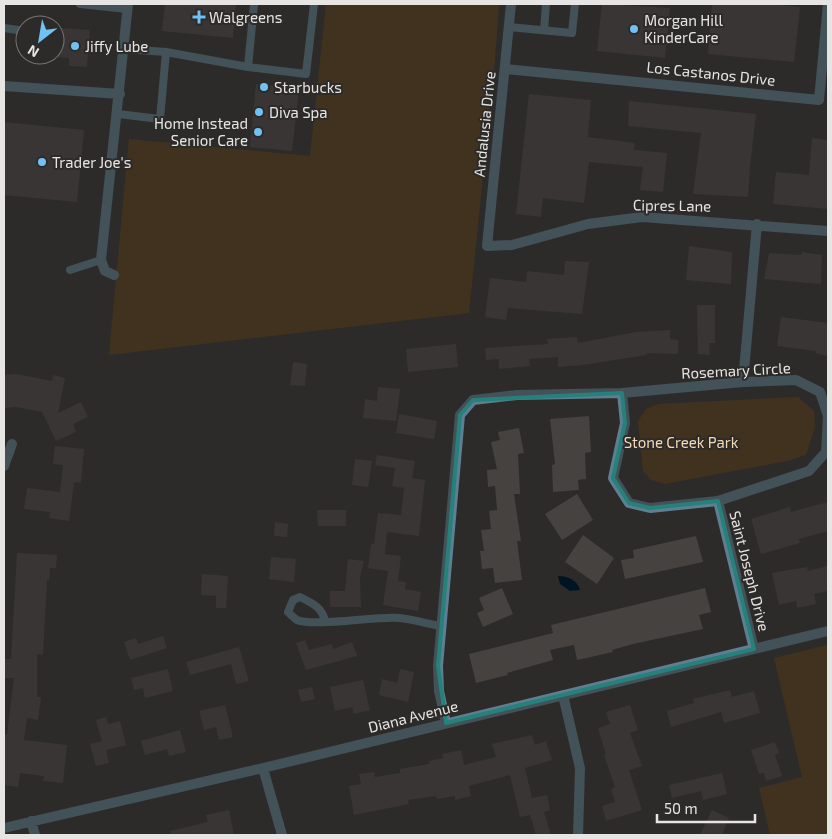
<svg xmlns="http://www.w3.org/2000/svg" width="832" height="839" viewBox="0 0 832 839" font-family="'Exo 2',sans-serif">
	<rect width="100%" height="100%" fill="#2d2b29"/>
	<path fill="#573b11" d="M326,4H499L495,59L469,313L109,355L129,139L310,156Z
		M798,397L814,411L815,427L806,455L787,461L665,484L651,480L643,471L638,421L646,409L659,404Z
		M828,645V835H770L759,788L802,777L774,658Z"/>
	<path fill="#001524" d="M558,576C568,576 577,580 580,590L570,591L560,584Z"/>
	<path fill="#454240" d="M165,4H236L233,38L162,31Z
		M602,4L670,8L665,58L597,51Z
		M712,4H769L800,7L794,62L708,54Z
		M60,28L90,30L87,67L69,66V58L55,57V45L58,46Z
		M256,84L299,89L292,151L250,147Z
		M529,94L591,100L588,137L635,143L634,150L667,153L663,192L640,190L643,167L589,162L584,203L543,198L541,217L516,214Z
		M629,101L756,114L750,166L748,197L693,194L701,133L628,126Z
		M4,122L84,130L77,202L4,195Z
		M812,138L828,140V209L773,204L776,172L809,175Z
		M689,246L732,252L731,284L686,280Z
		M802,252L822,255L821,284L764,279L769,253L801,255Z
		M565,261L589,262L582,314L508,308L506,320L485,317L490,278L526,282L527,271L564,275Z
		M697,305H715V343H709L710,355L698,354Z
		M781,317L828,323V356L815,353L816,351L777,346Z
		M670,330V339L678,340V354L647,353L646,355L583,365L558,367V357L529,359L530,366L499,369V359L486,360L485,348L548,344L547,339L577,337L578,343L636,332Z
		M456,344L458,367L408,372L406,349Z
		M293,362L307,364L305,386L290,385Z
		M16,374L52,381L53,375L65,378L58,413L81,402L88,417L73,424L76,432L56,441L42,412L16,407L4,408V375Z
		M378,387L400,389L396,421L363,418L365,399L377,401Z
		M399,414L437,421L434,439L396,433Z
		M589,416L591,452L585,453L586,479L578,480L579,490L553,492L552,465L555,464L550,419Z
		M519,428L524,453L518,454L520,494H514L521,541H517L522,580L495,583L493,568L482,569L480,551H484L481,530L491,529L489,511L497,510L495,486L488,487L487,470L497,469L491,442L500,440L498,432Z
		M55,446L84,449L81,483L74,482L69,521L49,518L50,512L24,509L27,488L60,492L63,465L53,464Z
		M377,455L415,461L412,478L425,480L419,536L387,532L385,554L401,556L398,581L406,582L405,589L421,592L418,611L383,605L388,571L368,568L371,544H374L378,513L401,515L404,488L392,486L395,468L375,465Z
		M355,459L372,461L368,487L352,485Z
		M577,494L593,520L562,540L545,514Z
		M828,502V531L799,539L800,543L761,554L751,519L790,507L791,512Z
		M317,510H346V526H318Z
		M275,522L288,524L287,537L274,536Z
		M583,535L614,558L597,584L565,562Z
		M696,536L703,562L625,579L621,560L634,558L633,550Z
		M17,553L57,555L56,568H50L49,580H47L43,655L37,654V697H41L38,720L27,718L24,740L67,745L63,783L43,781L44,776L20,773L18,787L4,785V734L7,735L14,678H5V659H11Z
		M271,557L296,559L294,582L269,579Z
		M348,559L364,561L360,577L361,607H330V591H345Z
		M828,566V591L814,594L816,604L797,608L796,601L779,605L772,573L807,567L808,571Z
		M202,574L228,576L226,608H216V596L201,595Z
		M502,588L513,614L483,627L477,613L484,610L479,598Z
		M705,588L711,612L699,615L703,629L633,644L612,650L613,652L577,660L574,645L550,650L553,660L507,673L508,675L476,683L469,654L553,633L551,625Z
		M163,636L167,648L130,660L124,642L136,638L138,644Z
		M305,640L309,650L332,644L333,649L352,642L357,656L306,670L296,643Z
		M239,647L249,681L236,684L231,664L190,675L186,662Z
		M168,669L173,691L145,698L143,688L134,690L131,678Z
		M400,669L414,672L408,702L379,695L382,679L397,683Z
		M363,680L370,710L354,714L352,707L335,711L330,687Z
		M312,687L315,699L301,702L298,690Z
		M730,690L732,697L754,691L760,713L724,723L721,712L671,727L667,711L694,703L693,699Z
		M225,705L233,737L219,740L216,727L204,730L199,711Z
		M630,705L638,730L630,733L642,766L629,770L642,810L606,821L602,806L615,802L611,789L615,787L604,755H606L598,728L610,724L606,712Z
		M106,717L108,724L120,721L126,745L106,750L109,763L96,766L90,744L102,741L96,720Z
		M180,730L186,752L169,756L167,749L145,755L141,741Z
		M532,735L535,745L546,741L552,760L525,768L532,798L547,795L550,810L544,812L551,835H536L530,815L520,817L510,775L469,786L471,796L455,800V796L437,799L436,796L408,800L409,804L354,815L349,786L361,784L359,774L374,772L375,777L400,773V769L429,764V761L443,758L442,754L461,750L464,765L496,757L492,744Z
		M775,742L779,753L775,755L782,776L766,781L764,773L759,774L751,750Z
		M722,773L727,794L703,800L701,791L672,798L669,785Z
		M229,810L234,835H171L170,831L208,822L206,815Z
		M712,810L729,818L722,835H700Z"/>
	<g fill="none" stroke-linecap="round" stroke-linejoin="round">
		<path stroke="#5e7e93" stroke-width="8" d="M80,4L127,9
			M509,27L572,33L575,4
			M4,28L25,31
			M544,30L546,4
			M166,52L248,67L254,4
			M248,67L306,74L314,4
			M118,114L160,119L166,52L124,49
			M70,270L101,260
			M325,621C322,607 312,603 300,597L293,600L288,612C290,614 294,618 297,620C314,627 375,616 399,618C413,619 427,624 441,626"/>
		<path stroke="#5e7e93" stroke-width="10" d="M511,4L487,246L512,245L588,224L642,217L828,231
			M505,69L819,100L828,4
			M4,86L120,94
			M114,275L105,271L101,260L128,4
			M743,382L757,224
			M4,466L12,444
			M718,501L754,649
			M563,695L580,768L578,835
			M446,723L439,691L438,666L460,415L473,400L517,395L622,393L743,382L796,380L820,392L828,416L826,452L809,471L718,501L650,508L629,503L613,478L625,423L622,393
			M263,768L282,835
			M31,821L35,835
			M4,828L263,768L828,631"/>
	</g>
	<path d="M0 0H832V839H0ZM622,393L625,423L613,478L629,503L650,508L718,501L754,649L446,723L438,666L460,415L473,400Z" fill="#2d2b29" fill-opacity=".55" fill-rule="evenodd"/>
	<path fill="none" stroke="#25817a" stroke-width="4" stroke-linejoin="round" d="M622,393L625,423L613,478L629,503L650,508L718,501L754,649L446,723L438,666L460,415L473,400Z"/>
	<g fill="#70c1f4" stroke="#2d2b29" stroke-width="2">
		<path d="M196.5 9.5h5v5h5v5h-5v5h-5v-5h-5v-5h5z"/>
		<circle cx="634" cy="29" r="5"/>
		<circle cx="75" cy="46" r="5"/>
		<circle cx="264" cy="87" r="5"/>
		<circle cx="259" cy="112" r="5"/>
		<circle cx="258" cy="132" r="5"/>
		<circle cx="42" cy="162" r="5"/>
	</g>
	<g text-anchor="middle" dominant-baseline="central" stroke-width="4" stroke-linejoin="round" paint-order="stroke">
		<g font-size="15" fill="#e7e5e4" stroke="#2d2b29" text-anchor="start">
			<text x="209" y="17">Walgreens</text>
			<text x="644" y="20">Morgan Hill<tspan x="644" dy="17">KinderCare</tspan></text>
			<text x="85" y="46">Jiffy Lube</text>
			<text x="274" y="87">Starbucks</text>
			<text x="269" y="112">Diva Spa</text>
			<text x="248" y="123" text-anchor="end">Home Instead<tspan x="248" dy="17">Senior Care</tspan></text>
			<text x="52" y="162">Trader Joe's</text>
		</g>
		<g font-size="15" fill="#e7e5e4" stroke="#2d2b29">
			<text transform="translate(711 73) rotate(6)">Los Castanos Drive</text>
			<text transform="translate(484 124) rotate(-84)">Andalusia Drive</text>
			<text transform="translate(672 205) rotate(1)">Cipres Lane</text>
			<text transform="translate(736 370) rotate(-3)">Rosemary Circle</text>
			<text transform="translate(750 571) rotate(76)">Saint Joseph Drive</text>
			<text transform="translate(413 716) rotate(-14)">Diana Avenue</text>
		</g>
		<g font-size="15" fill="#f4d8b5" stroke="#2d2b29">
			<text x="681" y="442">Stone Creek Park</text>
		</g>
	</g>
	<rect width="832" height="839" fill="none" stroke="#e7e5e4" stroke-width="10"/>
	<g transform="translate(40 40) rotate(211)"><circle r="24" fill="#2d2b29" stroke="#777574"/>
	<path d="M0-4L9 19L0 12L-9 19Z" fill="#70c1f4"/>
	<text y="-8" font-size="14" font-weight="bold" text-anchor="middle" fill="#e7e5e4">N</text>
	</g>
	<path d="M657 814v8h98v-8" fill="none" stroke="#e7e5e4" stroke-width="2.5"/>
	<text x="664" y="814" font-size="15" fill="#e7e5e4" stroke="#2d2b29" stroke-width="4" paint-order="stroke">50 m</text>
</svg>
